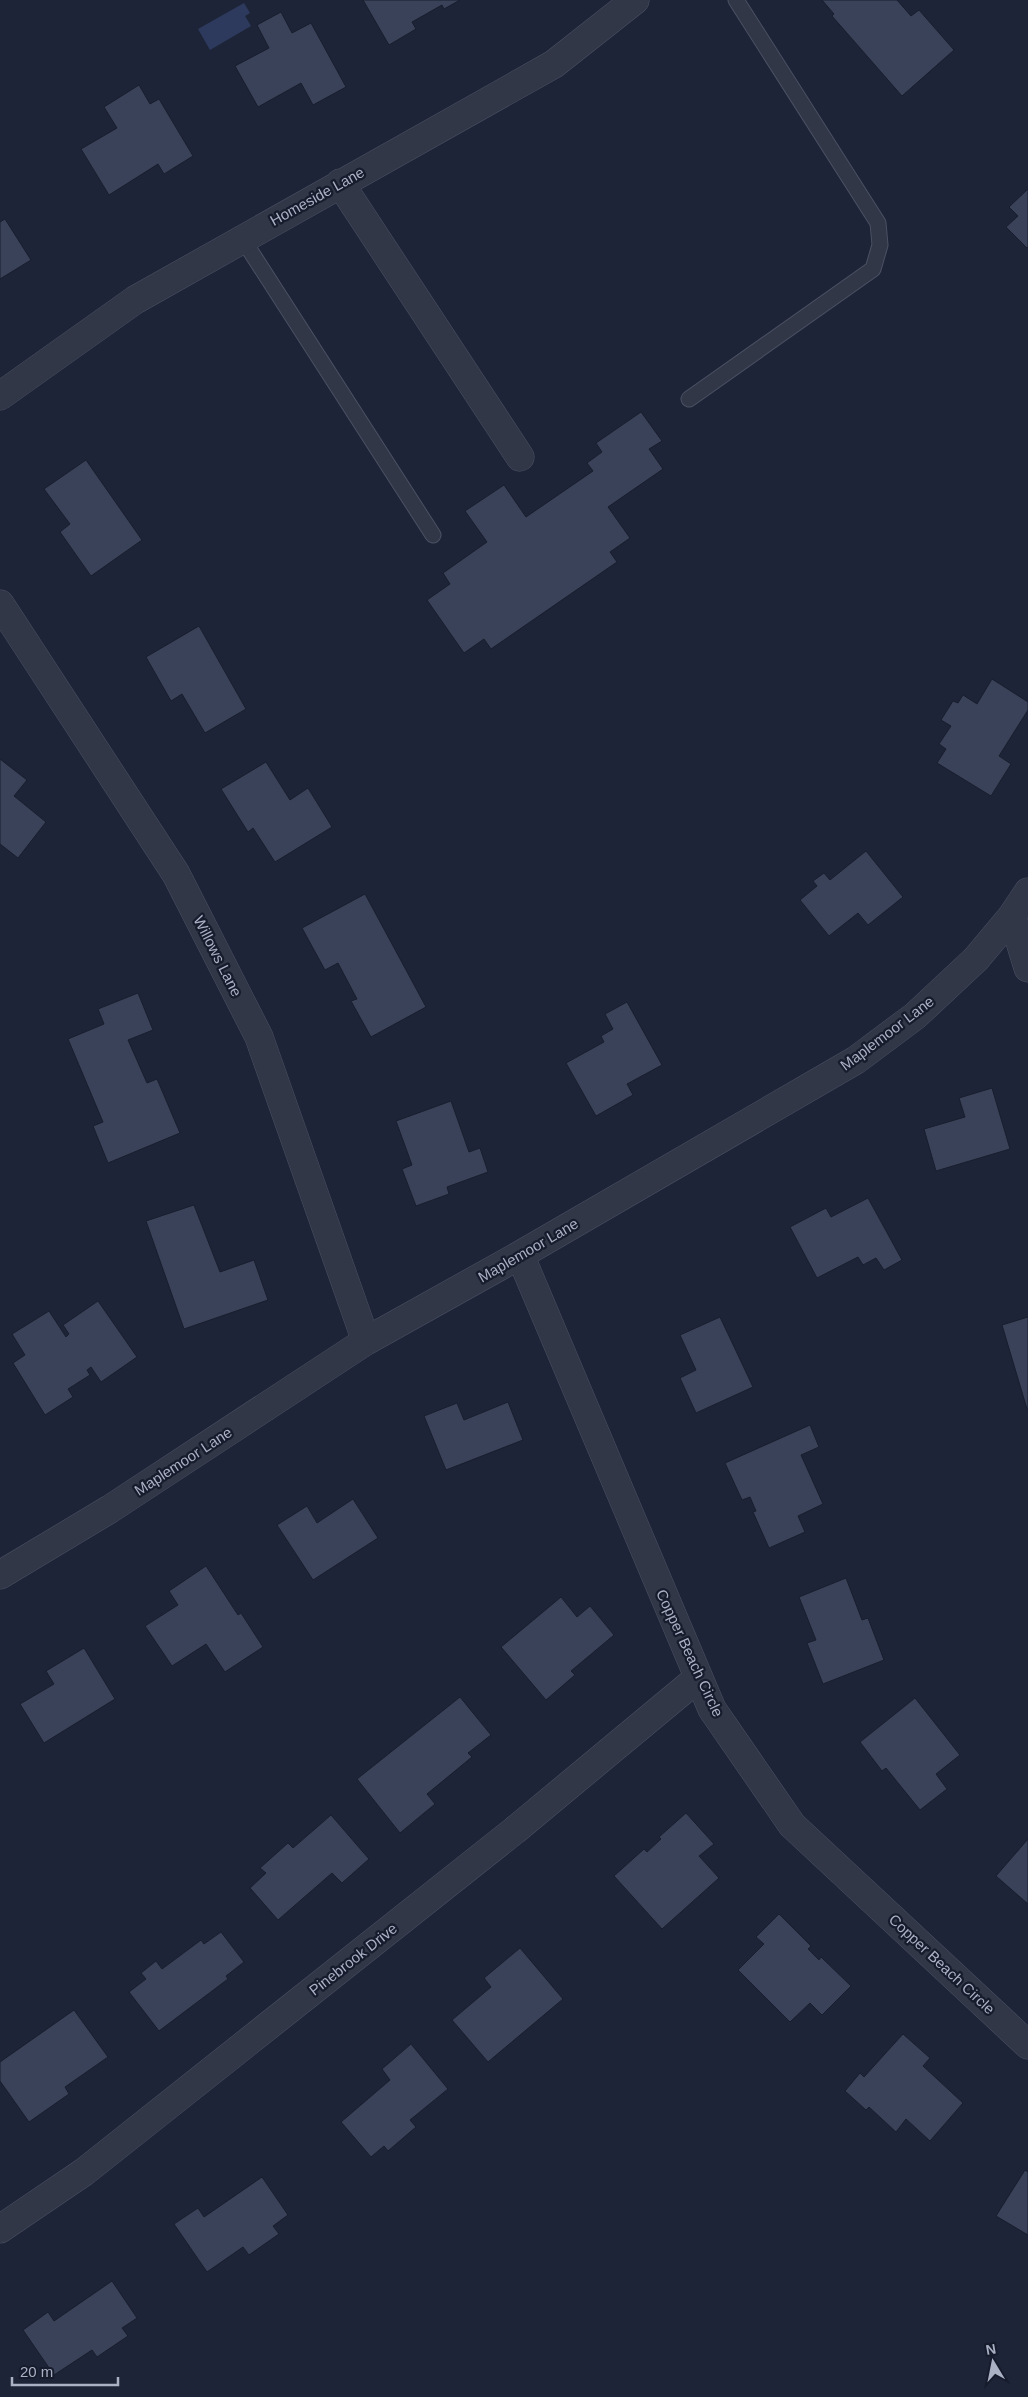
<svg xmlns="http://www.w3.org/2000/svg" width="1028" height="2397" viewBox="0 0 1028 2397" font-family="Arial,sans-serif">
	<rect width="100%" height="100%" fill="#1d2437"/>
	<path fill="#2d3a5d" d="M244,3L250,13L245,16L251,26L210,50L198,29Z"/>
	<path fill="#394258" stroke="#191e2e" d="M363,0H460L444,9L442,5L412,22L416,29L389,45Z
		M822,0H897L911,16L919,10L954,50L902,96L832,16L834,14Z
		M281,12L292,33L311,23L346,87L313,105L301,83L258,107L235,66L269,48L257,25Z
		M139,85L150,104L159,99L193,156L164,174L158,164L109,195L81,149L117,128L104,107Z
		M1028,189V247L1027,248L1006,227L1018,216L1009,207Z
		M5,219L31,260L0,279V222Z
		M641,412L662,441L649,449L663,469L608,507L630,538L610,552L617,562L491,649L484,639L464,653L427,600L450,584L443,573L487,542L465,511L504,485L526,517L593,471L587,463L602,452L596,443Z
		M86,460L142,540L91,576L60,532L70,524L44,489Z
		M199,626L246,709L205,733L182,694L171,701L146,657Z
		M992,679L1028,702V710L999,756L1011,764L991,796L937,763L946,749L939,744L951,726L941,720L953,701L958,703L963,695L977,704Z
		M0,759L27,780L14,796L46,822L18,858L0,844Z
		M266,762L290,800L308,788L332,827L275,862L253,828L248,832L221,789Z
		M866,851L903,897L868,925L858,913L829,936L800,900L817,886L813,881L824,873L830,880Z
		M365,894L426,1007L371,1037L351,1001L357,999L338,963L325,970L302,928Z
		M138,993L153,1030L128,1040L147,1083L157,1079L180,1133L108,1163L93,1126L103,1122L68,1039L104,1024L98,1009Z
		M627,1002L662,1065L627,1084L633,1095L596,1116L566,1063L604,1042L601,1036L613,1029L605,1014Z
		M992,1088L1010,1149L936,1171L924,1129L965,1117L959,1098Z
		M451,1101L469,1152L480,1148L488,1172L447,1187L449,1194L416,1206L402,1169L412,1165L396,1121Z
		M868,1198L902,1260L884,1270L876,1258L863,1265L858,1257L817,1278L790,1227L826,1208L831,1217Z
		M194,1205L220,1272L254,1260L268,1300L184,1329L146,1221Z
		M98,1301L137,1357L101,1382L91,1367L87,1370L90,1375L68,1389L73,1397L45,1415L13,1363L25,1355L12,1334L49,1311L66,1337L69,1334L63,1325Z
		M720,1317L753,1387L696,1413L680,1378L696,1370L680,1335Z
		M1028,1317V1409H1027L1002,1325Z
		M508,1402L523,1440L446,1470L424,1416L457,1403L464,1420Z
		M810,1425L819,1447L801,1455L823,1504L798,1516L805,1532L769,1548L753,1512L756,1511L750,1497L742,1500L725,1463Z
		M353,1499L378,1538L313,1580L277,1525L307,1506L317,1523Z
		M206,1566L238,1615L241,1613L263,1647L225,1672L206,1644L172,1666L145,1626L178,1605L169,1591Z
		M846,1578L862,1620L868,1618L884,1660L823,1684L807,1643L816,1640L799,1597Z
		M561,1597L577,1617L590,1606L614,1635L571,1671L575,1675L546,1700L501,1647Z
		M84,1648L115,1699L44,1743L20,1704L54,1684L46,1671Z
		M460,1697L491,1735L468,1753L472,1757L427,1794L435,1804L400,1833L357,1779Z
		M915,1698L960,1755L936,1774L947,1789L920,1810L886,1768L882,1771L860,1742Z
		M686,1813L714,1844L699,1856L719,1878L662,1929L614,1876L644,1849L647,1852L661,1839L659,1837Z
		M331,1815L369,1859L342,1883L332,1873L278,1920L250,1888L266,1873L260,1868L288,1843L293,1848Z
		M1028,1839V1904L996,1876Z
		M779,1914L811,1946L808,1949L819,1960L821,1957L851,1986L822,2015L810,2003L790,2022L738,1970L764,1944L756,1937Z
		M221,1932L244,1962L226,1976L228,1979L159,2031L129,1992L146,1979L141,1973L156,1961L162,1969L201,1940L204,1944Z
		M520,1948L563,1999L488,2062L452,2020L491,1987L484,1978Z
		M74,2010L108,2057L65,2087L69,2094L29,2122L0,2081V2062Z
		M903,2034L930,2058L923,2066L963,2103L930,2141L906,2119L896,2132L869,2107L866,2110L845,2091L860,2073L864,2077Z
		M411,2044L448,2089L410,2120L416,2127L388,2151L384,2146L371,2157L341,2122L390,2080L382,2069Z
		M1025,2170L1028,2172V2235L996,2216Z
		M262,2177L288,2215L273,2226L279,2234L249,2255L243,2247L207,2272L174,2224L198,2208L204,2217Z
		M112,2281L137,2318L122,2328L128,2336L97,2357L92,2350L54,2375L23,2330L48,2312L54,2321Z"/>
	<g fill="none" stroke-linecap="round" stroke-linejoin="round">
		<g stroke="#4b5163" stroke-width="17">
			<path id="lane" d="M242,238L433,535
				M689,399L873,269L880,245L878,223L736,0"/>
		</g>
		<g stroke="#4b5163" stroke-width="29">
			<path id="street" d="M340,183L520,457
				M0,396L135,300L554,64L635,0
				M0,604L176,874L259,1037L366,1341
				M1012,916L1028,968
				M520,1255L712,1709L792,1825L1028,2045
				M0,1575L110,1509L366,1341L520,1255L856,1060L915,1016L976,959L1012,916L1028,892
				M0,2229L84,2172L515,1830L698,1678"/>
		</g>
		<use href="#lane" stroke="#313747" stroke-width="15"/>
		<use href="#street" stroke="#313747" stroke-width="28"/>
	</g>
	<g text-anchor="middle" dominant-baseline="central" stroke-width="4.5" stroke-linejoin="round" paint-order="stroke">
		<g font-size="15" fill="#aab1c5" stroke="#171c2c">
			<text transform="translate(317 196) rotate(-29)">Homeside Lane</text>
			<text transform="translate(218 956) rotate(63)">Willows Lane</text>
			<text transform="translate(887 1033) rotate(-37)">Maplemoor Lane</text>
			<text transform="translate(528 1250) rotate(-30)">Maplemoor Lane</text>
			<text transform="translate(183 1461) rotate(-33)">Maplemoor Lane</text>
			<text transform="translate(690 1653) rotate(65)">Copper Beach Circle</text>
			<text transform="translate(353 1959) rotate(-38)">Pinebrook Drive</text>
			<text transform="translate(942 1964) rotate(43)">Copper Beach Circle</text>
		</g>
	</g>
	<g transform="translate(993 2362) rotate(350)" stroke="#171c2c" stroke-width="4" paint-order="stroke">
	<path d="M0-4L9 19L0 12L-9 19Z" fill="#aab1c5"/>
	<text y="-8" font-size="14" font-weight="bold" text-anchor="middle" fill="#aab1c5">N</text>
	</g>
	<path d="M12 2377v8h106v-8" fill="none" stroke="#aab1c5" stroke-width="2.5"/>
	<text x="20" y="2377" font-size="15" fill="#aab1c5" stroke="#171c2c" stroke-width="4" paint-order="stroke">20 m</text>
</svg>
